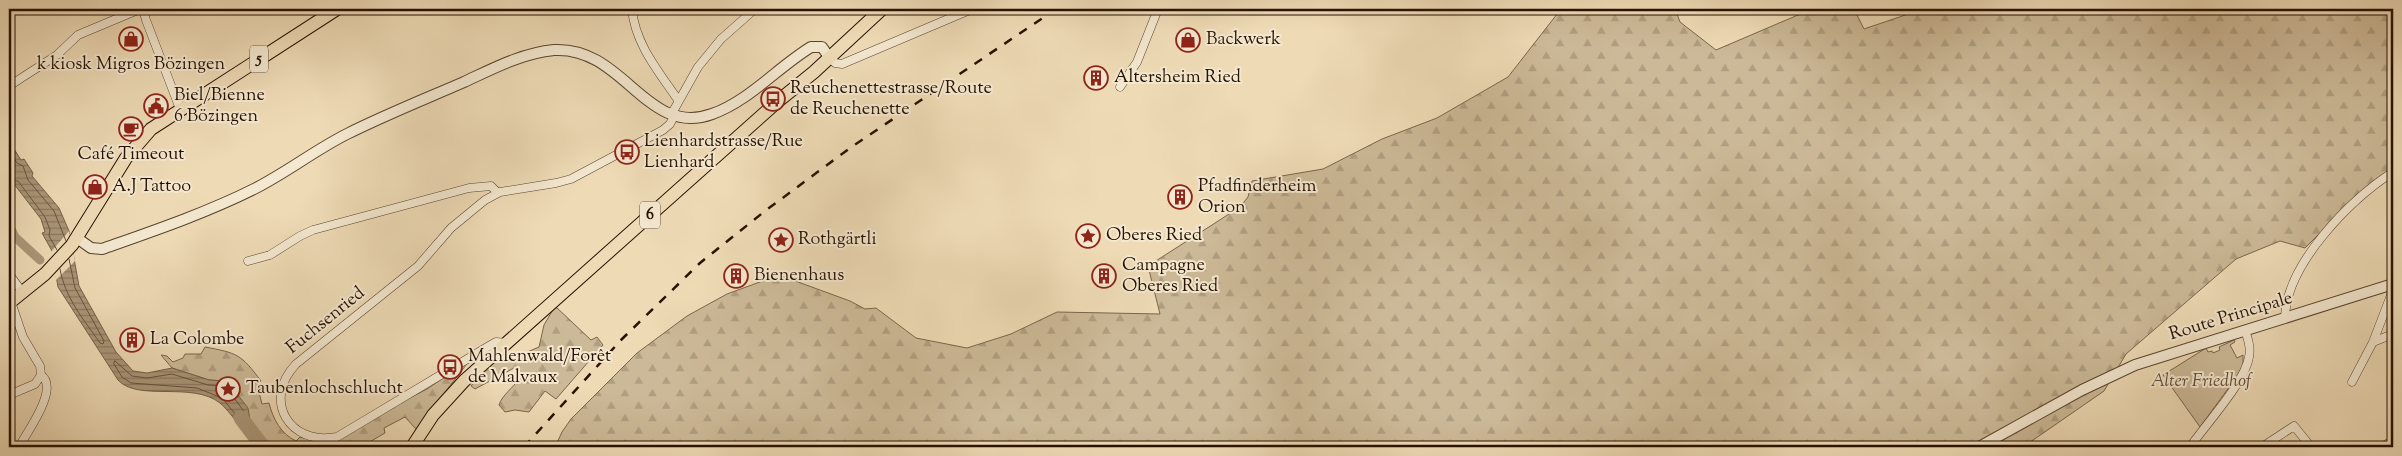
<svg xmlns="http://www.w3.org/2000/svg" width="2402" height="456" viewBox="0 0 2402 456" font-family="'Sorts Mill Goudy',serif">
	<defs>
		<pattern id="forest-firs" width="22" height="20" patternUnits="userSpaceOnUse" patternTransform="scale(1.25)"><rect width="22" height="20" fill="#ccb997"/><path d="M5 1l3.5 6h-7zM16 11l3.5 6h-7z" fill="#af9e80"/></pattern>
		<pattern id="water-rules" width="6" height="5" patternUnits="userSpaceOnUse" patternTransform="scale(1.25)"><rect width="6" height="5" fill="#aa9678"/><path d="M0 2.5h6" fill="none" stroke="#8a7960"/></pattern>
	</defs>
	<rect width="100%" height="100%" fill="#eedbb6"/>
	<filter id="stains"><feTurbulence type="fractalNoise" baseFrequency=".004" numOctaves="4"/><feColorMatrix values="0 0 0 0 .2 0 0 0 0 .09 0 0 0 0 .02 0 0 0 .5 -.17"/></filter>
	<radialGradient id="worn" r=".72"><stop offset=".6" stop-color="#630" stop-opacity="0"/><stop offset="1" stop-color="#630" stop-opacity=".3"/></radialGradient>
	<path fill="url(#forest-firs)" stroke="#7a654c" d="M1561,9H1675L1680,22L1716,50L1812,9H1854L1864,29L1923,9H2393V169L2338,215L2305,248L2280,241L2236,259L2126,354L2104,391L2023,447H555L562,432L571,419L637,353L687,316L727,294L779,275L850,301L865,309L876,308L916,338L967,348L1011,334L1057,312L1160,314L1148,266L1240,207L1248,197L1252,181L1323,169L1382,139L1437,118L1508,77Z
		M555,306L591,340L597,337L603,345L556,399L545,391L529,412L515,410L505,412L499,405C502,395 513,388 519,379L514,368L475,389L471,386L493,361L513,358L539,347L544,325Z
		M205,347C237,353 241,354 261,381L257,385L262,404L269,403C273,419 281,434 296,441L300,437L322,443L427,389L470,360L416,429L405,417L384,428L385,433L361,447H252L254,445L227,381L209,380L172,368L161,355L167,356L173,362L183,358L185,354H201Z"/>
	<path fill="#ccb997" stroke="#7a654c" d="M2234,340L2235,342L2230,345L2237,358L2243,355V364L2238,375L2200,427L2163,375L2206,348L2208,352L2212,351L2213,353L2220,350L2219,347Z"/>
	<path fill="url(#water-rules)" stroke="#766148" d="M9,141L21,160L24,159L33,173L32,176L59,208L69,231L79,286L116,352L133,371L147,373L172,368L209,380L227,381L248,408L254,445C246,435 229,410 220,403C192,381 138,402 118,380L58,287L52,251L42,233L45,232L41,219L14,184L11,186L9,185Z"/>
	<path fill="#eedbb6" d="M69,231L75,261L56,280L50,253Z"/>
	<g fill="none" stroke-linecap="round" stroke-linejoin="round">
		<path stroke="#68543c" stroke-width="1" d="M9,150L17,163L23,166L28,180L54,211L66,241
			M9,181H18L45,217L50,230L49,236L57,250
			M60,269C65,298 84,320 100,343L103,344L104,341L75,288L69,259
			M115,361L132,376L147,378L172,374L208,385L225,386L243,410L245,421H241L222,398L197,388L131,383L122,377L114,364Z"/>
		<path stroke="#aa9678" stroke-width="9" d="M9,225L15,237L40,260"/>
		<path stroke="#aa9678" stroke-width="15" d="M241,418L263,447"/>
		<g stroke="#59442e" stroke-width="9">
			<path id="minor" d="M143,9L146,20L180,109
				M632,9C635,44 659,72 678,100
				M829,57L835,63L842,64L972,9
				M9,86L57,55L78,35L140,9
				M1120,87L1137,62L1158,9
				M671,115L698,67L721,39L755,9
				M248,261L270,255L300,236L313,230L469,188L491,186L498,193
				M9,274L23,293
				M11,302L23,337L40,366L41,375C60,388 27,432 19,447
				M2285,318C2286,264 2350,200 2393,172
				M2373,342L2393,334
				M507,343L496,342L484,349L337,437C289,446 262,400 296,364L418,266L451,228L485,200L500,192L556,183L571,179L663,130L670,124L674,116
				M2352,382L2373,342L2393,290
				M9,395L35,384L41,375
				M2190,447C2206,424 2245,382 2249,357C2251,348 2248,339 2245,330
				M2262,447L2294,426L2311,447
				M2382,447L2393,440"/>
		</g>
		<g stroke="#59442e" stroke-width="12">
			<path id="tertiary" d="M77,238L91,248L102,249C153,231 206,213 254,189C286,173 315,150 347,134C385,115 425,99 464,82C492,69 522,53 554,50C624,46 646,138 712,114C749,101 778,67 811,47H822L829,57
				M1979,447L2082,390L2135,365L2393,284"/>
		</g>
		<g stroke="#271100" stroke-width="14">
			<path id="primary" d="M9,303L45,274L72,245L126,158L151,129L337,9
				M412,447L433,415L464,381L777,102L814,72L882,9"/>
		</g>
		<use href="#minor" stroke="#f4e8d0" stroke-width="8"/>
		<use href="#tertiary" stroke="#f4e8d0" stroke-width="10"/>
		<use href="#primary" stroke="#eedbb6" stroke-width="12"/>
		<path stroke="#271100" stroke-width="2.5" stroke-dasharray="9 9" stroke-linecap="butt" d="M524,447L621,340L700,263L765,211L850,148L1056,9"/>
	</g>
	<defs>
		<g id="shop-ring" transform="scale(1.25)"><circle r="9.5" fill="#f4e8d0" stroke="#8f2418" stroke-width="1.5"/><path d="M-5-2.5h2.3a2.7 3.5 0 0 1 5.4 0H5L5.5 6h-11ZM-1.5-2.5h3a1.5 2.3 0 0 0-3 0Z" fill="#8f2418"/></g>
		<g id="building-ring" transform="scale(1.25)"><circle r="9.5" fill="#f4e8d0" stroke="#8f2418" stroke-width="1.5"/><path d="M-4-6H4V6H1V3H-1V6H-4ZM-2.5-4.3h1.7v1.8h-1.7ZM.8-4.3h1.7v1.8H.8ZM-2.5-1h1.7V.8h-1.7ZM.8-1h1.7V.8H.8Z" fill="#8f2418"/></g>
		<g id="bus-ring" transform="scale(1.25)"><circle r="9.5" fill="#f4e8d0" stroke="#8f2418" stroke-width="1.5"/><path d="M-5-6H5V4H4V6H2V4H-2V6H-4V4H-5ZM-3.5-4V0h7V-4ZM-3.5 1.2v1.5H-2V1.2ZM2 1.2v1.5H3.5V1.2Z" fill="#8f2418"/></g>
		<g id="civic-ring" transform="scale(1.25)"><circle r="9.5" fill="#f4e8d0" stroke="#8f2418" stroke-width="1.5"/><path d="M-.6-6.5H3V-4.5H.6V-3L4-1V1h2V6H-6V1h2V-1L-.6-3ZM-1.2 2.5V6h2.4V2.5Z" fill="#8f2418"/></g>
		<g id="cafe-ring" transform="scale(1.25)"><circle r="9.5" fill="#f4e8d0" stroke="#8f2418" stroke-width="1.5"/><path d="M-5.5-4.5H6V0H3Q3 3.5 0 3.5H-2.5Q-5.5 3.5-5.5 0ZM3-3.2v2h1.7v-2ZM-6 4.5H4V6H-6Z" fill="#8f2418"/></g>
		<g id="sight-ring" transform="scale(1.25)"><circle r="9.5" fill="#f4e8d0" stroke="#8f2418" stroke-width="1.5"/><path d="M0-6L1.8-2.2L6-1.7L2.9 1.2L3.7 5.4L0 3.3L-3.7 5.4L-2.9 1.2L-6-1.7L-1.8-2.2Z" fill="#8f2418"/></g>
	</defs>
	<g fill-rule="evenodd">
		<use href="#shop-ring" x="131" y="39"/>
		<use href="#shop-ring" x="1188" y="40"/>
		<use href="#building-ring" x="1096" y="78"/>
		<use href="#bus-ring" x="773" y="99"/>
		<use href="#civic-ring" x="156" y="106"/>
		<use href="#cafe-ring" x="131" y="129"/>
		<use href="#bus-ring" x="627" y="152"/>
		<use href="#shop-ring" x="95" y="187"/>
		<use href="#building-ring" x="1180" y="197"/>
		<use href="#sight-ring" x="1088" y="236"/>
		<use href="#sight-ring" x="781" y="240"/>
		<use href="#building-ring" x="736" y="276"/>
		<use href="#building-ring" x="1104" y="276"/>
		<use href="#building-ring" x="132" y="340"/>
		<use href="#bus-ring" x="450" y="367"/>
		<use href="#sight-ring" x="228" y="389"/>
	</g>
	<g text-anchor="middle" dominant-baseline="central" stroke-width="4" stroke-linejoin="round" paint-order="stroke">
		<g fill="#f4e8d0" stroke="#64523e" stroke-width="1">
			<rect x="250" y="45.5" width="18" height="27" rx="4"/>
			<rect x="640" y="201.5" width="20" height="27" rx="4"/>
		</g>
		<g font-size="16" font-weight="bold" fill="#271100">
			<text x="259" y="59">5</text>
			<text x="650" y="215">6</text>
		</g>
		<g font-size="18" fill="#271100" stroke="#f4e8d0" text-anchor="start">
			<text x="1206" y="40">Backwerk</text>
			<text x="131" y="65" text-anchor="middle">k kiosk Migros Bözingen</text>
			<text x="1114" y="78">Altersheim Ried</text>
			<text x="790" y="89">Reuchenettestrasse/Route<tspan x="790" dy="21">de Reuchenette</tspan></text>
			<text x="174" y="96">Biel/Bienne<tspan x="174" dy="21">6 Bözingen</tspan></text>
			<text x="644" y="142">Lienhardstrasse/Rue<tspan x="644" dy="21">Lienhard</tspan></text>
			<text x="131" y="155" text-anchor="middle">Café Timeout</text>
			<text x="112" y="187">A.J Tattoo</text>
			<text x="1198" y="187">Pfadfinderheim<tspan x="1198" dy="21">Orion</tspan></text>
			<text x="1106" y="236">Oberes Ried</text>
			<text x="798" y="240">Rothgärtli</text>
			<text x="1122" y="266">Campagne<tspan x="1122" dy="21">Oberes Ried</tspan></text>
			<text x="754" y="276">Bienenhaus</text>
			<text x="150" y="340">La Colombe</text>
			<text x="468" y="357">Mahlenwald/Forêt<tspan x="468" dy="21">de Malvaux</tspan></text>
			<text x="246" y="389">Taubenlochschlucht</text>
		</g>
		<g font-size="18" fill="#271100" stroke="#f4e8d0">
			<text transform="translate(2231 317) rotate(-17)">Route Principale</text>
			<text transform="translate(326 321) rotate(-39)">Fuchsenried</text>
		</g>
		<g font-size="18" font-style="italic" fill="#614c35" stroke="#f4e8d0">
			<text x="2201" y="382">Alter Friedhof</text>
		</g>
	</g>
	<rect width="2402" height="456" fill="none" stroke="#eedbb6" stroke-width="30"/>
	<rect x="10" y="10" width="2382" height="436" fill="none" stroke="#271100" stroke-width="2.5"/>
	<rect x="15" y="15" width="2372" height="426" fill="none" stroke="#271100"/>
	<rect width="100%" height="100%" filter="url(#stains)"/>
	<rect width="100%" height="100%" fill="url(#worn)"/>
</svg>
